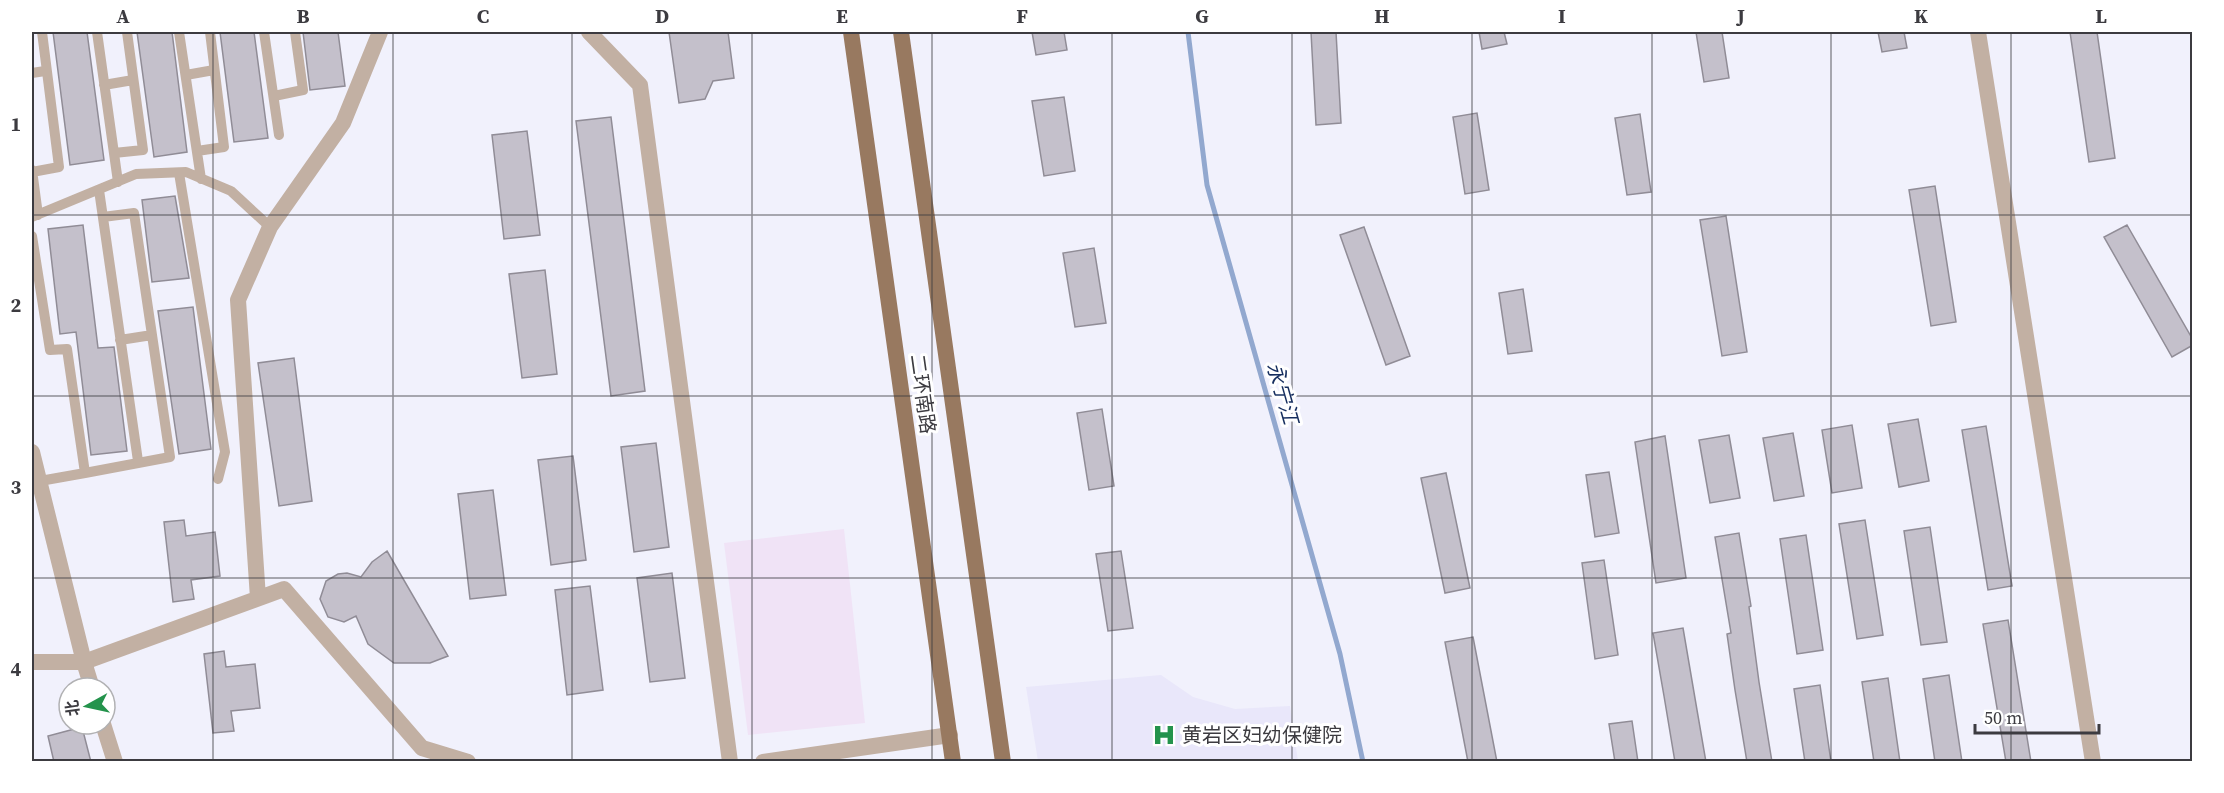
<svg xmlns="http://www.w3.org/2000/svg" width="2224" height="793" viewBox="0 0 2224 793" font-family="'Source Serif 4','Noto Sans SC',serif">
	<rect width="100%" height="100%" fill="#f1f1fc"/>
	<path fill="#e9e7fa" d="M1161,675L1193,697L1235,709L1290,706L1298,761H1038L1026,687Z"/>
	<path fill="#f0e3f6" d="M844,529L865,723L748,735L724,543Z"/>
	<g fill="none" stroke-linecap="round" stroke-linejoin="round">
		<path stroke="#92a8cf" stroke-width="5" d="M1188,32L1207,185L1340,654L1363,762"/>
	</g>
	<path fill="#c4c0cb" stroke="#908c96" stroke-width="1.5" d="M53,32H87L104,160L70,165Z
		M137,32H172L187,152L154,157Z
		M220,32H254L268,138L234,142Z
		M303,32H338L345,86L310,90Z
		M669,32H728L734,78L713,81L705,99L679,103Z
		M1032,32H1064L1067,50L1036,55Z
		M1311,32H1336L1341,123L1316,125Z
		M1479,32H1504L1507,44L1482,49Z
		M1696,32H1722L1729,78L1704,82Z
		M1878,32H1904L1907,48L1882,52Z
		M2070,32H2097L2115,158L2089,162Z
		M1064,97L1075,171L1044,176L1032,101Z
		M1477,113L1489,190L1465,194L1453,117Z
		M1640,114L1651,192L1627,195L1615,118Z
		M611,117L645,391L611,396L576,121Z
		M527,131L540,235L504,239L492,135Z
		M1935,186L1956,322L1931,326L1909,190Z
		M175,196L189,278L152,282L142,200Z
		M1726,216L1747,352L1722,356L1700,220Z
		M83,225L98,348L114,347L127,451L91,455L76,332L60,334L48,229Z
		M2127,225L2193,340V345L2172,357L2104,237Z
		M1364,227L1410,356L1386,365L1340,235Z
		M1094,248L1106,323L1075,327L1063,253Z
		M545,270L557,374L522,378L509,274Z
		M1523,289L1532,351L1508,354L1499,293Z
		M193,307L211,449L179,454L158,311Z
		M294,358L312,501L279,506L258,363Z
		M1102,409L1114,486L1089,490L1077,413Z
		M1918,419L1929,481L1899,487L1888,424Z
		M1852,425L1862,488L1832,493L1822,430Z
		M1986,426L2012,586L1988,590L1962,430Z
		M1793,433L1804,496L1774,501L1763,438Z
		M1729,435L1740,498L1710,503L1699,440Z
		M1665,436L1686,578L1656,583L1635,442Z
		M656,443L669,547L634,552L621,447Z
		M573,456L586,560L551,565L538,460Z
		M1609,472L1619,533L1595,537L1586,475Z
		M1446,473L1470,588L1445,593L1421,478Z
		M493,490L506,595L470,599L458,494Z
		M184,520L186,536L215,532L220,576L191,580L194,599L173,602L164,522Z
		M1865,520L1883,635L1857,639L1839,524Z
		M1930,527L1947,642L1921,645L1904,531Z
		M1739,533L1751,606L1749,607L1759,682L1772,762H1747L1735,690L1727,634L1731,633L1715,537Z
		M1806,535L1823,650L1797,654L1780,539Z
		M387,551L448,656L430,663H394L368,644L356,616L344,622L328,617L320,599L326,581L338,574L347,573L361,577L372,562Z
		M1121,551L1133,628L1108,631L1096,554Z
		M1604,560L1618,655L1595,659L1582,563Z
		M672,573L685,678L650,682L637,578Z
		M590,586L603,690L567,695L555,590Z
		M2008,620L2020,694L2031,762H2006L1983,624Z
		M1683,628L1697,710L1706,762H1675L1664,696L1653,633Z
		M1473,637L1497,762H1468L1445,642Z
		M224,651L226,667L255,664L260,708L231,711L234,731L213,733L204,654Z
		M1949,675L1962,762H1935L1923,679Z
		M1888,678L1900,762H1874L1862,682Z
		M1820,685L1831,762H1805L1794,689Z
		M1632,721L1638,762H1615L1609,724Z
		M82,727L91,762H54L48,736Z"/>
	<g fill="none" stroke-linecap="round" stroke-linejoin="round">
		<path stroke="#c2b0a3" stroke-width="10" d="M97,32L118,182
			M179,32L201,179
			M264,32L279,135
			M32,73L45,71
			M186,75L214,70
			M104,85L133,80
			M274,96L303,90L295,32
			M197,151L224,147L210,32
			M114,153L143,150L127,32
			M32,170L38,215
			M32,172L59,167L42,32
			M179,173L225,452L218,479
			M99,190L138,461
			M32,217L136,174L186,172L231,191L270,227
			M32,236L50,350L67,349L85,473L40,481
			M120,340L152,335
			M85,473L170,457L134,213L103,217"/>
		<path stroke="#c2b0a3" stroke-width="16" d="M589,32L640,85L730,762
			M32,452L84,662L284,589L422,748L468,762
			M258,598L238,300L270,227L343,123L380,32
			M32,662H84L92,688
			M103,724L115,762
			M763,762L950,735"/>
		<path stroke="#c2b0a3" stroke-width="16" d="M1978,32L2093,762"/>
		<path stroke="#987960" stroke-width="16" d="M851,32L953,762
			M901,32L1003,762"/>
	</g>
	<path fill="none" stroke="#3c3b40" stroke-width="1.5" stroke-opacity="0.55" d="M213,32V762M393,32V762M572,32V762M752,32V762M932,32V762M1112,32V762M1292,32V762M1472,32V762M1652,32V762M1831,32V762M2011,32V762M32,215H2192M32,396H2192M32,578H2192"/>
	<defs>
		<g id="hospital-bare" transform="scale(1.8)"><path d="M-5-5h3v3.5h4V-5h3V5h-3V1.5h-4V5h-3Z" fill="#24934c" stroke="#fff" stroke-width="2.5" paint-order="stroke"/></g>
	</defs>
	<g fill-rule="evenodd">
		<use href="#hospital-bare" x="1164" y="735"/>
	</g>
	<g text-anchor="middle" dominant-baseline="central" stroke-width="6" stroke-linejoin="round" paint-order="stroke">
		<g font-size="20" fill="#3c3b40" stroke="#fff">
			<text transform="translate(923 394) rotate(82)">二环南路</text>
		</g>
		<g font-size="20" fill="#3c3b40" stroke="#fff" text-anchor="start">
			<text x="1182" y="735">黄岩区妇幼保健院</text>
		</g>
		<g font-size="21" font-style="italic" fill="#152d5e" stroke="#fff">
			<text transform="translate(1283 393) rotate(74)">永宁江</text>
		</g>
	</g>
	<rect width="2224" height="793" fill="none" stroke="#ffffff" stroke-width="66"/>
	<g transform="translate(87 706) rotate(262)"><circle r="28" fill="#ffffff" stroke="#b1b1b3" stroke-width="1.5"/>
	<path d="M0-4.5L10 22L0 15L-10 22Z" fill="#24934c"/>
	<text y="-9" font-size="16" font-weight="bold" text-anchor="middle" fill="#3c3b40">北</text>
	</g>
	<path d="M1975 724v9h124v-9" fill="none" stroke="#3c3b40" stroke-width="3"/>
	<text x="1984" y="724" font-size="18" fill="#3c3b40" stroke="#ffffff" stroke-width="4.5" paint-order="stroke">50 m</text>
	<rect x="33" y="33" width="2158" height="727" fill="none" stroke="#3c3b40" stroke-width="2"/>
	<g font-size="20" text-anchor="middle" font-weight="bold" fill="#3c3b40">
		<text x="123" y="23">A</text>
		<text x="303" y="23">B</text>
		<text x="483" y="23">C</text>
		<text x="662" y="23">D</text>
		<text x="842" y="23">E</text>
		<text x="1022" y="23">F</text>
		<text x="1202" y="23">G</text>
		<text x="1382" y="23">H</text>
		<text x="1562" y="23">I</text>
		<text x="1741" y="23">J</text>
		<text x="1921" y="23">K</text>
		<text x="2101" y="23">L</text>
		<text x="16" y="131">1</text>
		<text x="16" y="312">2</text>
		<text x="16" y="494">3</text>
		<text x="16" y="676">4</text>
	</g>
</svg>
